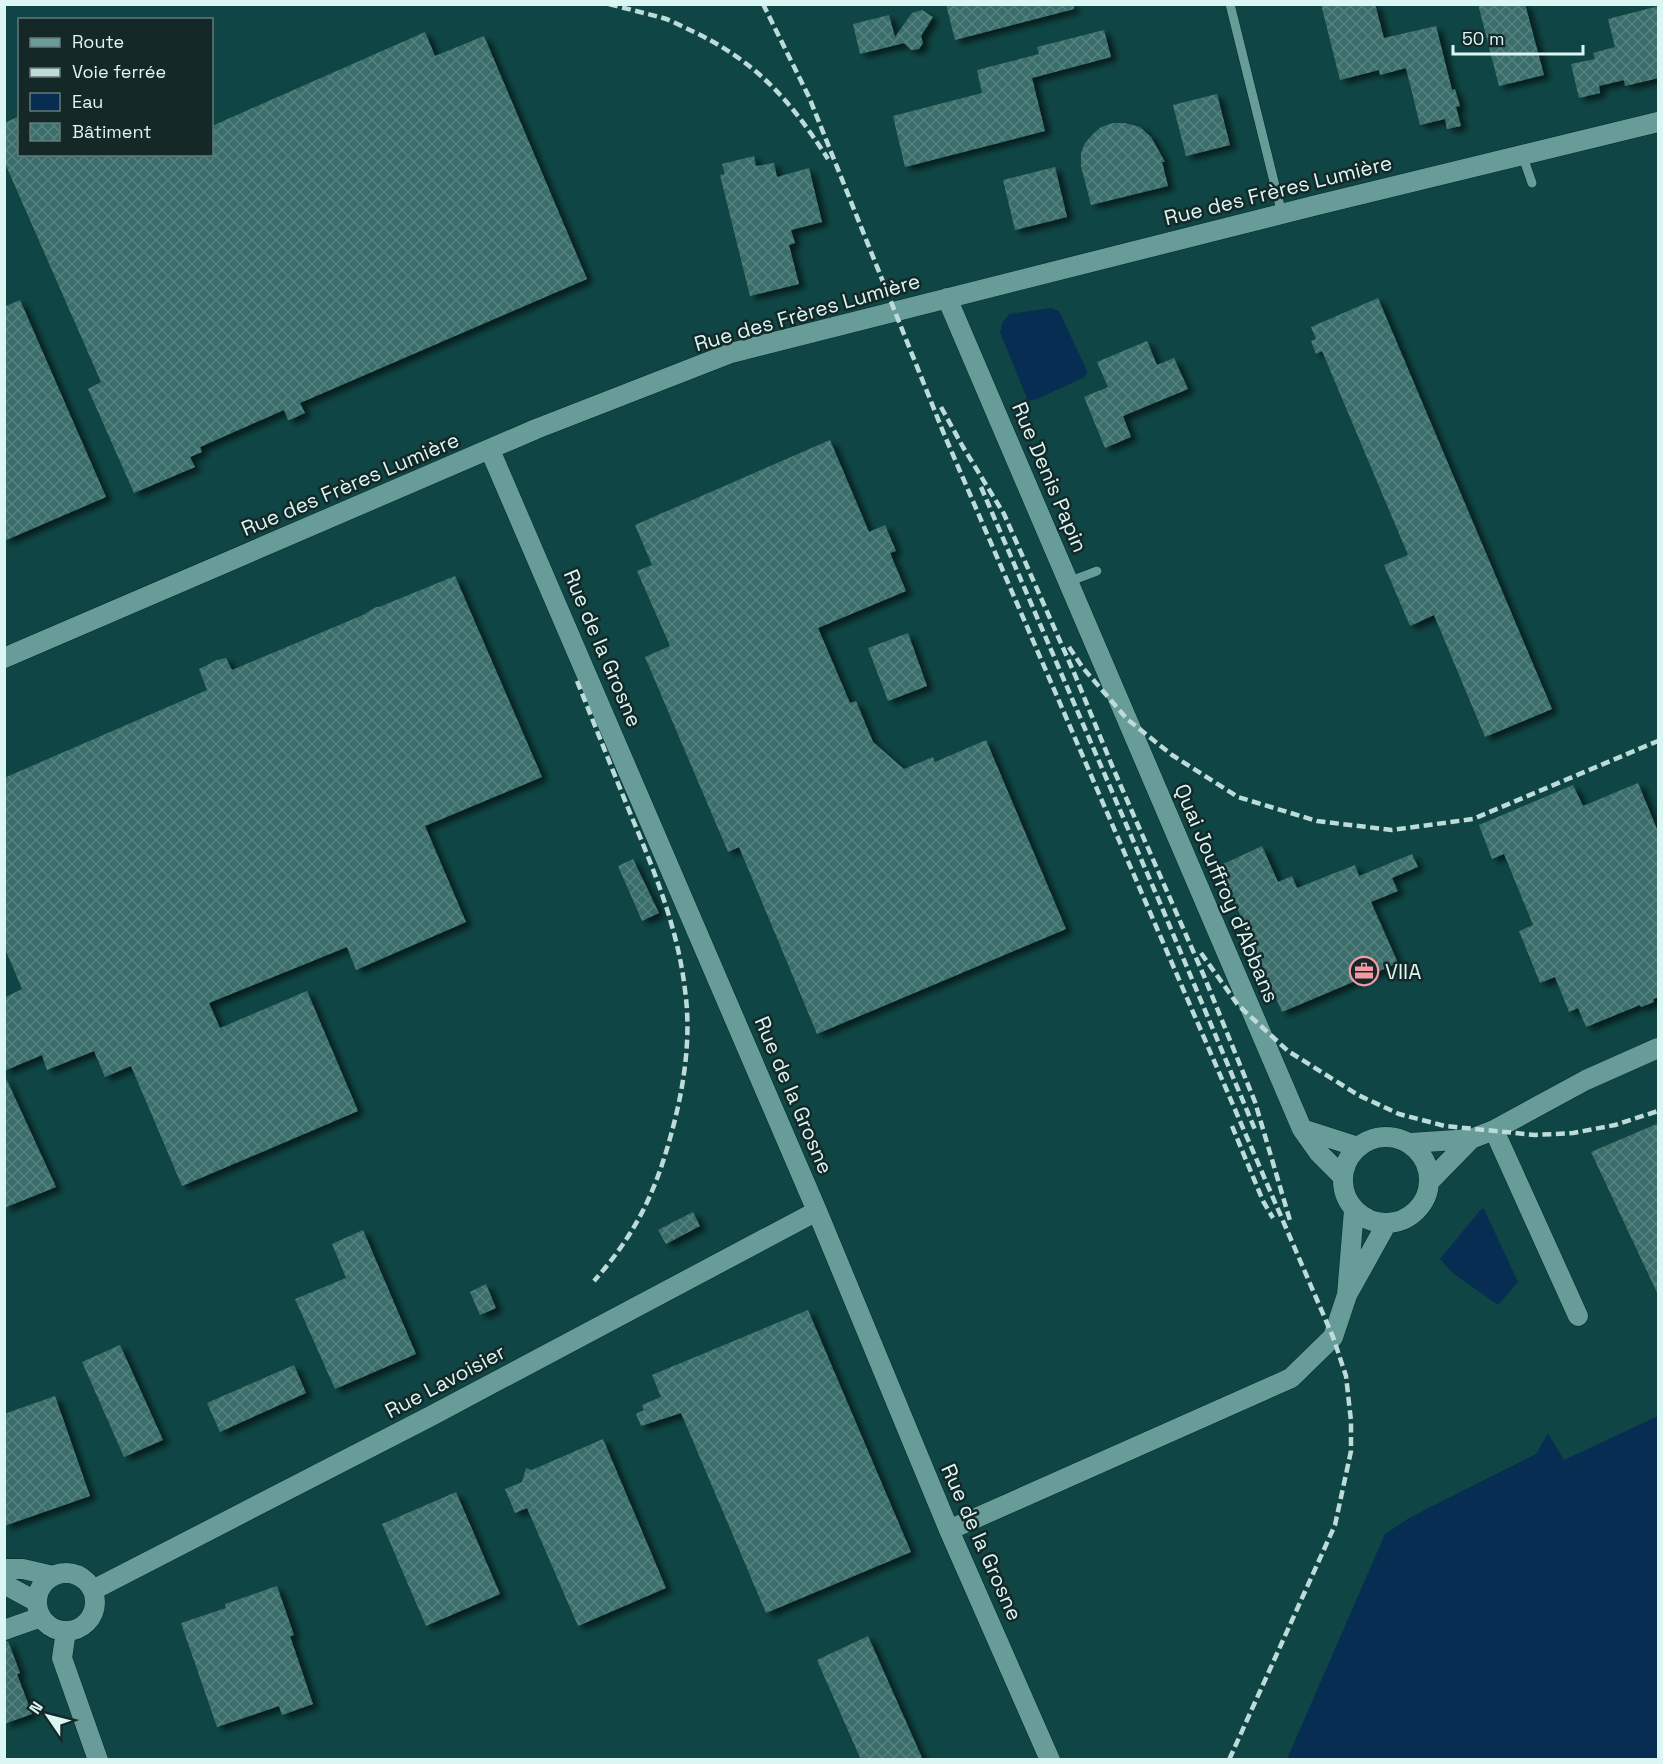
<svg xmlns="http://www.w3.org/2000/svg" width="1663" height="1764" viewBox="0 0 1663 1764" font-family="'Space Grotesk',sans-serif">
	<defs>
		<pattern id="building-cross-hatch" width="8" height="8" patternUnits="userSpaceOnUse" patternTransform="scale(1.5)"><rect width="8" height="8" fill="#3b6e6b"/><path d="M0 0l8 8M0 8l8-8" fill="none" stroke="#578381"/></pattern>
		<filter id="shadow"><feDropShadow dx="6" dy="4" stdDeviation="3" flood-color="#0009"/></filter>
	</defs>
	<rect width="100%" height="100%" fill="#0f4645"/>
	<path fill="#072e52" d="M1051,308L1059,311L1087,371L1085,377L1037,399L1028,401L1000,332L1002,323L1009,314Z
		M1483,1207L1518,1282L1498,1305L1454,1274L1440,1259Z
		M1658,1416V1759H1287L1385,1534L1409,1518L1536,1454L1548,1433L1564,1460Z"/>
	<path fill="url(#building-cross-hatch)" filter="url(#shadow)" d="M946,4H1074V9L955,40Z
		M1321,4H1375L1384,38L1436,26L1452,90L1455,89L1460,106L1456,107L1461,126L1447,129L1445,119L1420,125L1406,68L1380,75L1379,70L1340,80Z
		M1478,4H1525L1544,75L1499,86Z
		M1659,6V78L1625,86L1624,80L1599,86L1600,93L1579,98L1571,64L1595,59L1593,53L1615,47L1608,19Z
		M922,10L933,17L921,36L923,43L919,49L911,50L904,43L860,54L853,24L889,15L895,37L912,13Z
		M1104,30L1111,57L1032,78L1045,131L905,167L893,116L982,93L977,70L1039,54L1037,47Z
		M425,32L435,56L484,36L587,279L300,403L305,413L292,419L288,420L284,410L200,447L202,452L190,457L195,467L134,493L88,389L101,382L4,161V123L20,116V154H212V126Z
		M1217,94L1230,145L1186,156L1173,105Z
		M1113,123H1125L1140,127L1151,137L1165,162H1162L1168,186L1091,205L1081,166V153L1085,143L1093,134L1101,127Z
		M754,156L756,166L774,163L777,177L809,168L822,222L791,230L795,243L789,245L790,249L799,284L750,296L720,175L725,174L722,164Z
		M1055,167L1067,217L1015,230L1003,180Z
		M1378,298L1552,709L1485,737L1434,615L1410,626L1384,565L1408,555L1322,351L1316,354L1311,341L1316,339L1311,327Z
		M20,300L106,497L4,541V307Z
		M1147,341L1157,365L1174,358L1188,389L1123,416L1131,437L1105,448L1084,397L1108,387L1097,362Z
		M830,440L869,532L885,525L896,551L890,553L906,591L818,628L850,703L856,701L873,742L904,769L933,757L935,762L986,740L1066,929L817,1034L739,847L728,852L645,657L670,646L637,571L652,565L635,525Z
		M455,576L542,777L425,826L466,922L356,970L347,947L209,1003L220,1028L307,991L358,1111L182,1186L131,1066L105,1077L94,1051L47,1070L42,1055L4,1071V998L22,989L4,946V778L207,690L199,669L217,660L226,658L232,670L363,615L376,607H379Z
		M908,633L927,686L888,701L868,648Z
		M1638,783L1659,834V997L1653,999L1654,1002L1641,1007L1640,1005L1586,1027L1578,1008L1569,1012L1555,977L1540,983L1519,931L1533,925L1504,854L1492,859L1479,825L1573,785L1583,806Z
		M1262,846L1278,882L1292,876L1297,888L1355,865L1359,876L1412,854L1418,867L1392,878L1398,891L1371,902L1398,963L1282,1012L1219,866Z
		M633,859L659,913L642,921L618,866Z
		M4,1074L56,1187L4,1208Z
		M1659,1123V1297L1591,1152Z
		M693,1212L700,1226L666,1244L658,1230Z
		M363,1230L416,1354L335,1389L295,1299L346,1278L332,1244Z
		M486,1284L496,1308L480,1315L470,1292Z
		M808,1310L911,1552L766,1613L681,1413L641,1426L636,1414L644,1410L642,1405L661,1397L652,1375Z
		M120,1345L163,1440L124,1457L82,1362Z
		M294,1365L306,1393L220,1432L207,1403Z
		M55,1396L90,1496L4,1526V1414Z
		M603,1439L666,1588L578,1626L527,1508L515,1513L505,1489L522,1482L526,1468L532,1470Z
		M456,1492L500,1594L426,1626L382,1524Z
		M277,1586L294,1635L290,1636L313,1704L282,1715L279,1706L217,1727L181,1623L226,1608L225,1604Z
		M868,1636L923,1760H861L817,1660Z
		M8,1641L20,1673L17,1674L32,1714L4,1724V1642Z"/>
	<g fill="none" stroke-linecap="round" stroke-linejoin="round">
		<g stroke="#012b2a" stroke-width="10">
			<path id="lane" d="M1230,4L1282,214
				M1522,154L1532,183
				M1068,582L1097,571"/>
		</g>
		<g stroke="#012b2a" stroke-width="21">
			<path id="street" d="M947,298L1302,1129
				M490,450L817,1211L949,1530L1050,1760
				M4,658L536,429L731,353L1313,206L1658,122
				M1494,1130L1578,1316
				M1343 1180a43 43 0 1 1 86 0a43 43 0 1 1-86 0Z
				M1471,1139L1494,1130L1586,1080L1658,1048
				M1410,1143L1471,1139L1429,1182
				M1343,1177L1319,1153L1302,1129L1358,1147
				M1354,1210L1347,1295L1387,1223
				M949,1530L1291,1378L1333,1337L1347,1295
				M4,1569H23L53,1576
				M37 1602a29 29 0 1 1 58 0a29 29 0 1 1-58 0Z
				M4,1584L37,1602
				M93,1590L431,1416L817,1211
				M4,1630L41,1617
				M66,1631L62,1658L98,1760"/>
		</g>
		<use href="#lane" stroke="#689c99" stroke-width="9"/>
		<use href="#street" stroke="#689c99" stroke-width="20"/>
		<path stroke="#bddbd9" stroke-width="4.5" stroke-dasharray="9 4.5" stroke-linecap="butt" d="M609,4C627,9 645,13 663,18C673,21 683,27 692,31C756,61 791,101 828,159
			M763,4L809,97L944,434L1333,1337L1346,1376L1351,1421V1451L1335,1525L1229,1760
			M941,407L963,447L1004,514L1075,675L1113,768L1204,976L1255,1102L1291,1224
			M981,487L1163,910L1256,1132
			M1069,647L1083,668L1127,719L1172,755L1238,797L1317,821L1392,830L1473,819L1658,741
			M577,681C596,728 614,774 633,820C656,875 678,930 685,990C692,1041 683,1093 669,1142C653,1198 633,1237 594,1281
			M1201,953L1238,1005L1288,1051L1358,1095L1399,1114L1445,1126L1535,1135L1573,1133L1615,1125L1658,1111
			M1232,1126L1263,1201L1273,1218"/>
	</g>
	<defs>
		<g id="office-ring" transform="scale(1.5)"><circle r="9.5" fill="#132827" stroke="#f49aa5" stroke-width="1.5"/><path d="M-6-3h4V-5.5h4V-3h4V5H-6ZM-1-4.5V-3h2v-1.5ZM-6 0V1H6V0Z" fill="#f49aa5"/></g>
	</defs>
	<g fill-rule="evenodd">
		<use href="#office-ring" x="1364" y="971"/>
	</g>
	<g text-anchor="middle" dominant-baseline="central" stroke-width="5" stroke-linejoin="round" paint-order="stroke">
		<g font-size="21" fill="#dcf6f4" stroke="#132827">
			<text transform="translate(1278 190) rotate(-14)">Rue des Frères Lumière</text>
			<text transform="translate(807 312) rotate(-16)">Rue des Frères Lumière</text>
			<text transform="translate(1050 477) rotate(67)">Rue Denis Papin</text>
			<text transform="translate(350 484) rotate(-23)">Rue des Frères Lumière</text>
			<text transform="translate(603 648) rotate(67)">Rue de la Grosne</text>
			<text transform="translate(1227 893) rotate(67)">Quai Jouffroy d'Abbans</text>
			<text transform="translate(794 1095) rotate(67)">Rue de la Grosne</text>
			<text transform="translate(445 1381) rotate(-28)">Rue Lavoisier</text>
			<text transform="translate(982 1542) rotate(66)">Rue de la Grosne</text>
		</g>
		<g font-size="21" fill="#dcf6f4" stroke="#132827" text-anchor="start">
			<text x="1385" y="971">VIIA</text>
		</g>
	</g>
	<rect width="1663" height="1764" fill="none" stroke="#dcf6f4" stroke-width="12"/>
	<rect x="18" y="18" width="195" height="138" fill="#132827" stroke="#637a79" stroke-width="1.5"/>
	<rect x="30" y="38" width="30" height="9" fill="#689c99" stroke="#637a79" stroke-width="1.5"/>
	<text x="72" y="48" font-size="18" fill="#dcf6f4">Route</text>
	<rect x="30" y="68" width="30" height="9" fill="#bddbd9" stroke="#637a79" stroke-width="1.5"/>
	<text x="72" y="78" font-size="18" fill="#dcf6f4">Voie ferrée</text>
	<rect x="30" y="93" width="30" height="18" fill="#072e52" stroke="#637a79" stroke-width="1.5"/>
	<text x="72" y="108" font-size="18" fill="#dcf6f4">Eau</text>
	<rect x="30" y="123" width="30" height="18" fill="url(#building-cross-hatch)" stroke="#637a79" stroke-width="1.5"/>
	<text x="72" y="138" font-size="18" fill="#dcf6f4">Bâtiment</text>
	<g transform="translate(48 1716) rotate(305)" stroke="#132827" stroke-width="4.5" paint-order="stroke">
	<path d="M0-4.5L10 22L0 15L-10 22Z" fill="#dcf6f4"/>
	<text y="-9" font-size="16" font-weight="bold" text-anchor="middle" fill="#dcf6f4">N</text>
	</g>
	<path d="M1453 45v9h130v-9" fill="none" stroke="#dcf6f4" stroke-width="3"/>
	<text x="1462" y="45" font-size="18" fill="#dcf6f4" stroke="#132827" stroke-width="4.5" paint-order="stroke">50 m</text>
</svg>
